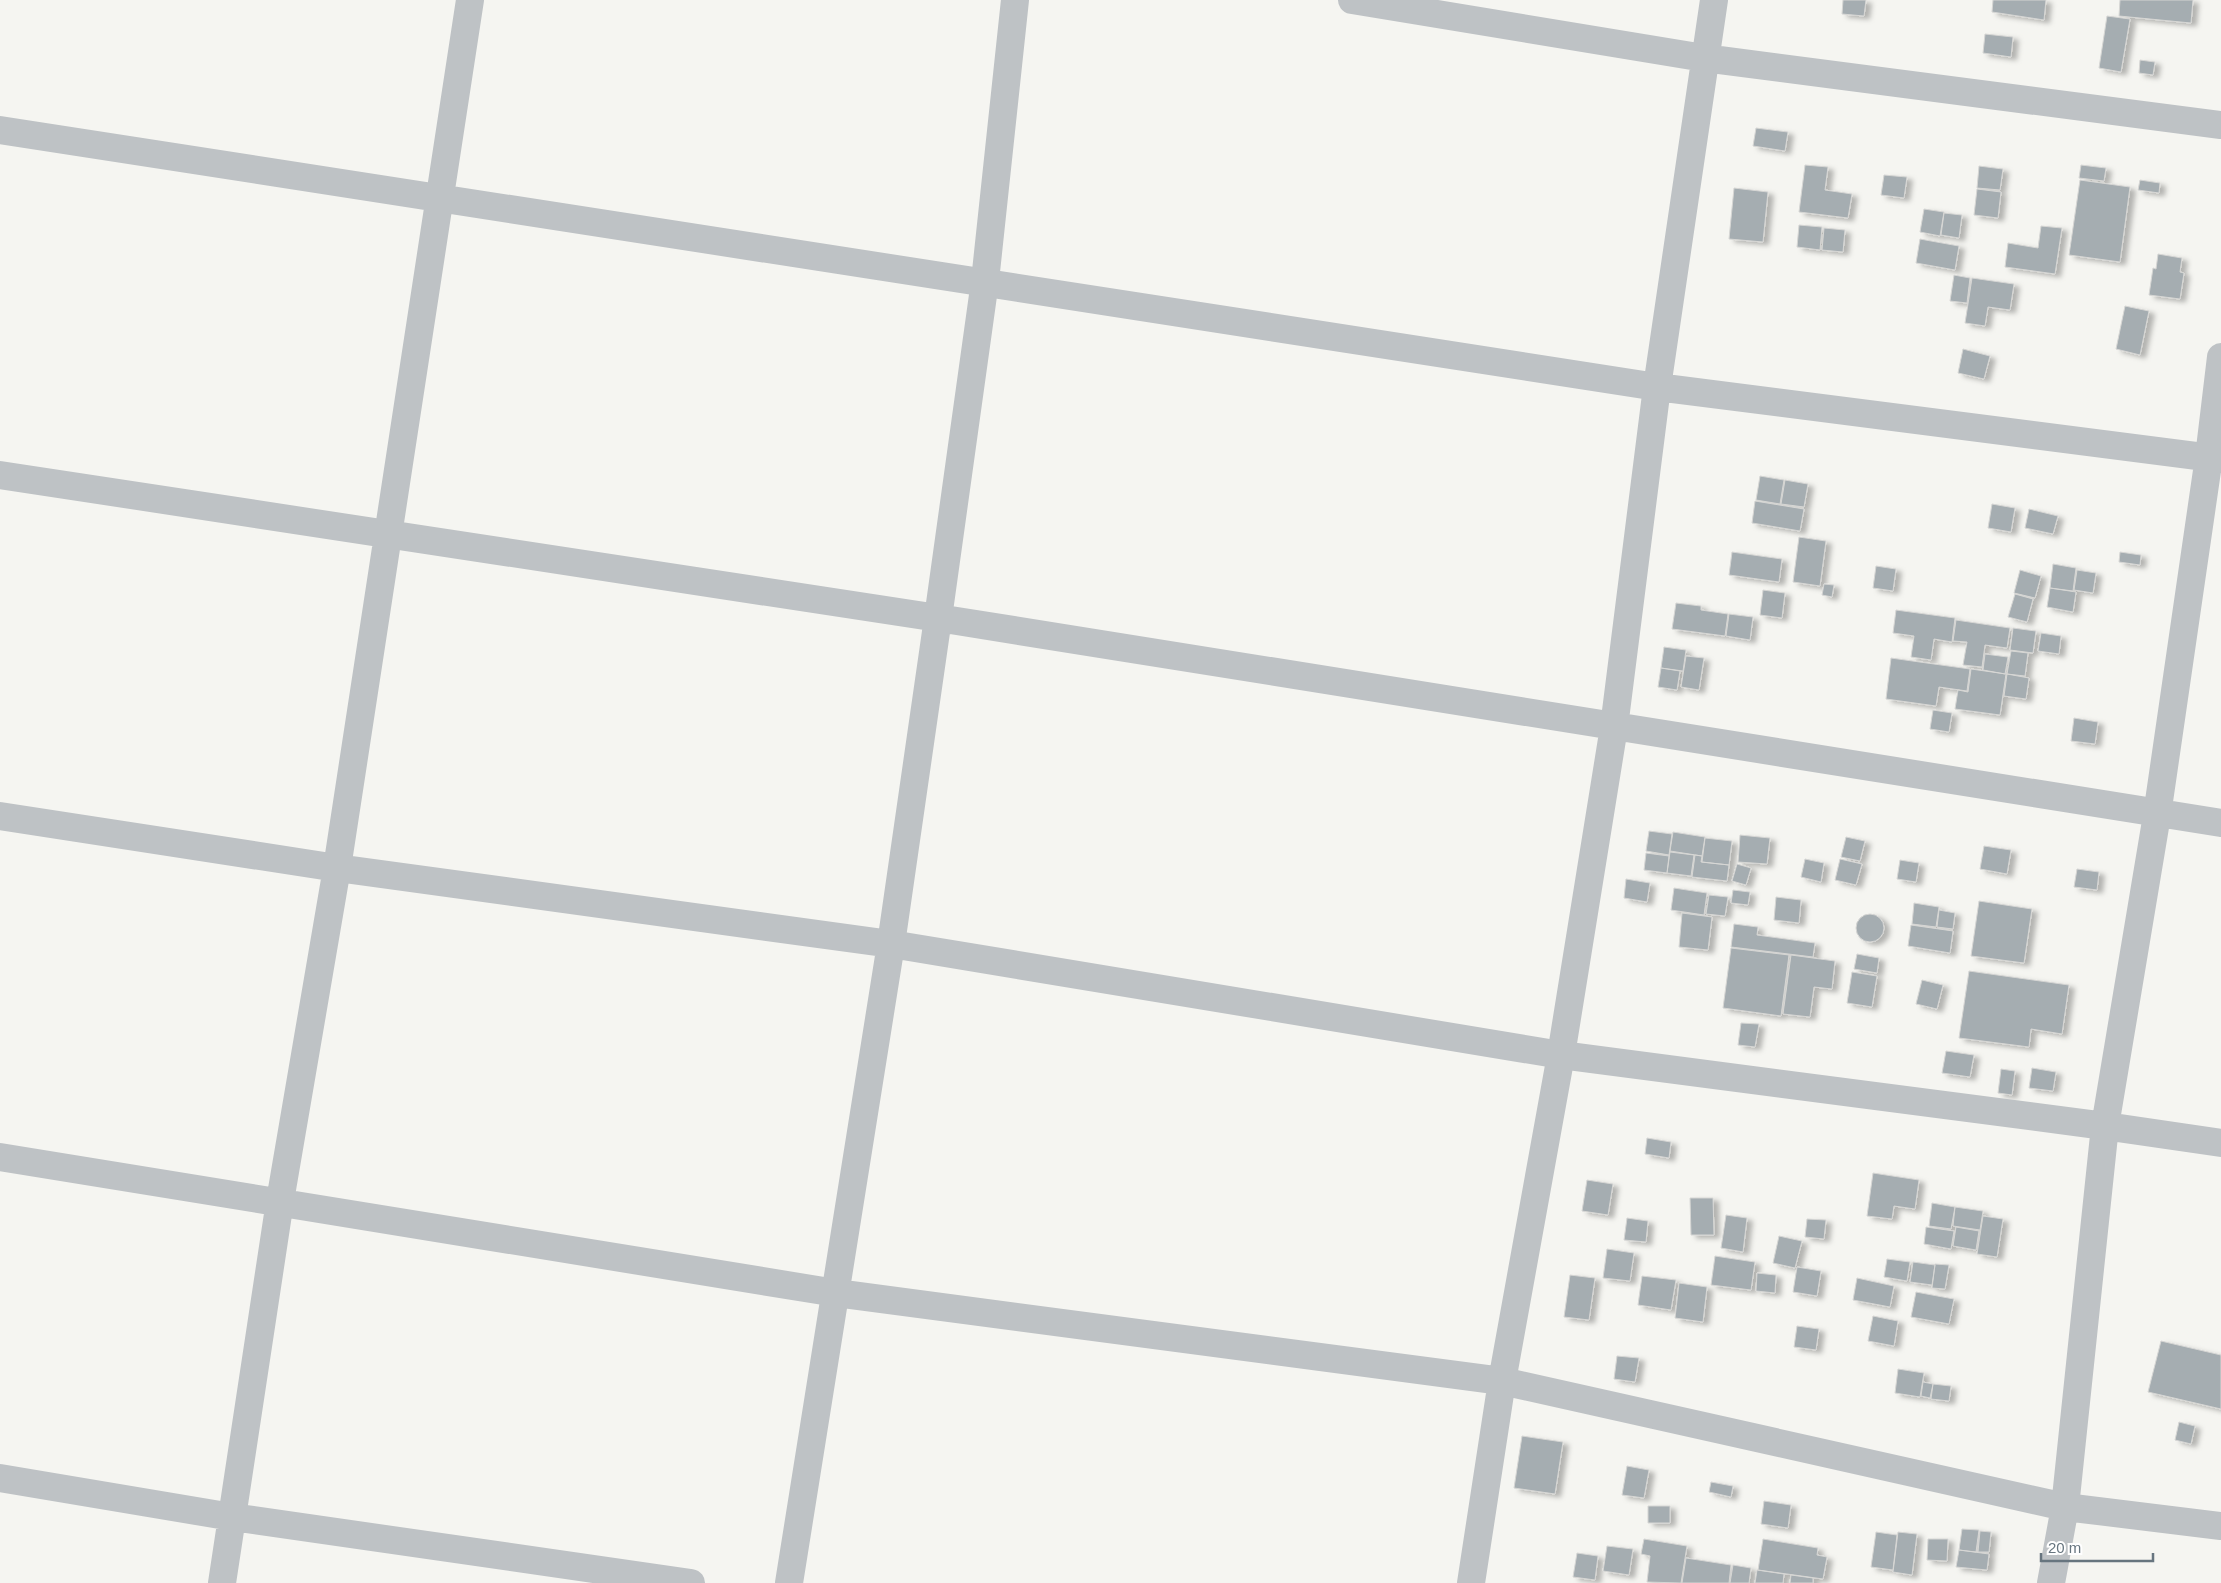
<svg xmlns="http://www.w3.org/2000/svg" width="2221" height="1583" viewBox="0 0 2221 1583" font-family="Helvetica,sans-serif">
	<defs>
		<filter id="shadow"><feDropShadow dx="5.5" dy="3" stdDeviation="2.5" flood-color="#0004"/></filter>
	</defs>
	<rect width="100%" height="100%" fill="#f5f5f1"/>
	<path fill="#a5adb1" stroke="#d6d6d4" filter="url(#shadow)" d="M1843,0H1866L1864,16L1842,14Z
		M1993,0H2046L2044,20L1992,12Z
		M2120,0H2193L2191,23L2119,16Z
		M2107,16L2130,19L2121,72L2099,68Z
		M1985,34L2013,37L2011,57L1983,53Z
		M2140,60L2155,62L2153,75L2139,73Z
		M1756,128L1788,132L1785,151L1753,146Z
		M1805,165L1828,167L1825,190L1852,194L1848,218L1799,212Z
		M2081,165L2106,168L2104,181L2079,178Z
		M1979,166L2003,169L2000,190L1977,188Z
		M1884,175L1907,177L1904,198L1881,195Z
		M2080,180L2130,187L2120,262L2069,255Z
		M2140,180L2160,183L2159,193L2138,190Z
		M1734,188L1768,192L1763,242L1729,239Z
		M1977,189L2001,192L1998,218L1974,215Z
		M1924,209L1944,212L1940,236L1920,232Z
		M1944,213L1962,215L1959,238L1941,235Z
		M1799,225L1822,227L1820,250L1797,247Z
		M2041,226L2062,228L2055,274L2005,267L2008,243L2038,248Z
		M1824,228L1845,230L1843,252L1822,250Z
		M1920,239L1959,246L1955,270L1916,263Z
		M2158,254L2182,258L2180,272L2184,273L2180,299L2149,295L2153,268L2156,269Z
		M1954,275L1970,278L1967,303L1950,301Z
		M1972,278L2014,284L2010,310L1988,307L1985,326L1965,323Z
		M2125,306L2149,311L2140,355L2116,349Z
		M1963,349L1990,356L1984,379L1958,373Z
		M1760,476L1784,480L1780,504L1756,500Z
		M1785,480L1808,484L1804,507L1781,504Z
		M1755,501L1804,509L1800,531L1752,523Z
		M1992,504L2015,508L2011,532L1988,528Z
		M2029,509L2058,516L2053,534L2025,528Z
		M1799,537L1826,541L1820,586L1793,582Z
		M1732,552L1782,559L1779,582L1729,575Z
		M2120,552L2141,555L2140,565L2119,562Z
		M2053,564L2076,568L2073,591L2050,588Z
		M1876,566L1896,569L1893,591L1873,588Z
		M2020,570L2041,576L2035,598L2014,593Z
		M2077,570L2096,573L2093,593L2074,590Z
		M1824,584L1834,585L1832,597L1822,595Z
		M2050,588L2076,592L2073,612L2047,607Z
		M1763,590L1785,593L1782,618L1760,615Z
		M2015,594L2033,599L2027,622L2008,617Z
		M1676,603L1701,606V610L1728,614L1725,636L1672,629Z
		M1896,610L1955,618L1952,642L1934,639L1931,660L1911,657L1914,636L1893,633Z
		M1729,614L1753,617L1750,640L1726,636Z
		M1956,620L2010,628L2007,648L1985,645L1982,667L1963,665L1967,642L1953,641Z
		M2013,628L2036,631L2033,653L2010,650Z
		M2041,633L2061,636L2059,654L2038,651Z
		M1664,647L1686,650L1683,671L1661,668Z
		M2011,651L2028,653L2025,676L2007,674Z
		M1985,654L2008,657L2005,674L1983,670Z
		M1686,656L1704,658L1699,690L1681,687Z
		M1891,658L1970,669L1967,691L1939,687L1936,706L1886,699Z
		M1661,668L1680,671L1677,690L1658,687Z
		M1971,669L2006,674L2000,715L1955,709L1958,690L1968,692Z
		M2007,674L2029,678L2026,699L2004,696Z
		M1933,710L1952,713L1949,732L1930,729Z
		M2074,718L2098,722L2095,744L2071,741Z
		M1649,831L1672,834L1669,855L1646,851Z
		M1673,832L1705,837L1702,856L1670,851Z
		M1740,835L1770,838L1767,864L1738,862Z
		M1846,837L1865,841L1860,861L1841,857Z
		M1705,838L1732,841L1729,865L1702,862Z
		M1984,846L2011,850L2007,874L1980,869Z
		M1670,852L1694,855L1691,876L1667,873Z
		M1646,853L1669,856L1667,873L1644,870Z
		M1695,855L1702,856L1701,862L1729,865L1727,881L1692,877Z
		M1805,859L1824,863L1821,882L1801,877Z
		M1840,859L1862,864L1856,885L1835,880Z
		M1900,860L1919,863L1916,882L1897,879Z
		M1737,864L1751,868L1746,885L1732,881Z
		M2077,869L2099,872L2097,890L2074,887Z
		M1626,879L1650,883L1647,902L1624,898Z
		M1674,888L1707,893L1704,915L1671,910Z
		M1733,890L1750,892L1748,905L1731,903Z
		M1709,895L1728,897L1725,916L1706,914Z
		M1776,897L1801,900L1799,923L1774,920Z
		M1979,901L2032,909L2024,963L1971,956Z
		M1914,903L1939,907L1936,927L1912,924Z
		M1939,910L1955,913L1953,929L1937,927Z
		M1682,913L1712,917L1708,950L1679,947Z
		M1856 928a14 14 0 1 1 28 0a14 14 0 1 1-28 0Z
		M1734,924L1758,927L1757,935L1815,943L1813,957L1731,947Z
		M1911,925L1953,931L1950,953L1908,946Z
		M1731,948L1789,955L1781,1016L1723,1008Z
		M1857,954L1879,958L1877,973L1854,969Z
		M1791,955L1835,961L1832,989L1814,987L1810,1017L1783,1014Z
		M1969,971L2069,985L2062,1034L2031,1029L2029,1047L1959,1038Z
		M1852,972L1877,976L1872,1007L1847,1003Z
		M1922,980L1943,985L1937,1009L1916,1004Z
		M1741,1023L1759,1024L1755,1047L1738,1045Z
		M1946,1051L1974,1055L1970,1077L1942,1073Z
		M2032,1068L2056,1072L2053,1091L2029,1088Z
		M2001,1069L2015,1071L2012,1095L1998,1093Z
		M1647,1138L1671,1142L1669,1158L1645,1154Z
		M1873,1173L1919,1180L1915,1209L1894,1206L1892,1219L1867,1216Z
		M1587,1180L1613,1184L1608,1215L1582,1211Z
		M1690,1198H1713L1714,1235H1691Z
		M1932,1203L1955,1207L1951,1229L1929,1226Z
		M1955,1207L1983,1211L1980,1230L1953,1226Z
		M1726,1215L1747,1218L1743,1252L1721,1248Z
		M1983,1216L2003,1219L1997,1257L1977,1254Z
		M1627,1218L1648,1221L1646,1242L1624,1240Z
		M1807,1219L1826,1220L1824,1239L1805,1237Z
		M1926,1227L1954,1231L1951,1249L1924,1244Z
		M1956,1227L1979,1231L1976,1250L1953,1246Z
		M1779,1236L1802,1241L1795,1268L1773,1263Z
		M1607,1249L1634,1253L1630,1281L1603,1278Z
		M1715,1256L1755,1262L1751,1290L1711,1285Z
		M1887,1259L1910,1262L1907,1281L1884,1277Z
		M1913,1262L1935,1265L1932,1285L1910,1282Z
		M1935,1264L1949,1265L1945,1289L1932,1288Z
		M1797,1267L1821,1271L1817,1296L1793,1292Z
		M1757,1273L1776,1275L1775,1293L1756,1291Z
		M1570,1275L1595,1278L1589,1320L1564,1317Z
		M1642,1276L1676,1280L1671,1310L1638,1305Z
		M1857,1278L1894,1286L1890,1307L1853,1300Z
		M1679,1283L1707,1287L1703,1322L1675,1318Z
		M1916,1292L1954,1299L1949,1324L1911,1317Z
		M1873,1316L1898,1321L1894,1346L1868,1341Z
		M1797,1326L1819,1329L1816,1350L1794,1347Z
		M2161,1341L2221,1355V1409L2148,1392Z
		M1617,1356L1639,1358L1635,1382L1614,1379Z
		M1898,1369L1924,1373L1920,1397L1895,1393Z
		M1923,1382L1933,1384L1930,1398L1921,1396Z
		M1933,1384L1951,1386L1949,1401L1931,1399Z
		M2179,1422L2195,1426L2191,1444L2175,1440Z
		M1522,1436L1563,1442L1555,1494L1514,1488Z
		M1627,1466L1649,1470L1644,1498L1622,1495Z
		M1711,1482L1733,1486L1731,1497L1709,1492Z
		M1764,1501L1791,1505L1788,1528L1761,1524Z
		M1648,1506H1670V1523H1648Z
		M1962,1529L1979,1530L1976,1552L1959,1550Z
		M1980,1531L1991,1532L1989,1552H1978Z
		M1876,1532L1897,1535L1893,1570L1871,1567Z
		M1898,1532L1917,1534L1912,1575L1893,1572Z
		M1644,1539L1687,1546L1681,1583L1647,1582L1650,1556L1641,1554Z
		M1763,1539L1818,1548L1817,1555L1827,1557L1823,1579L1758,1570Z
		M1928,1539H1948L1947,1561L1927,1560Z
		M1607,1546L1633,1549L1629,1575L1603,1571Z
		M1959,1550L1989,1554L1987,1570L1956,1567Z
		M1577,1553L1598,1556L1595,1580L1573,1577Z
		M1686,1558L1731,1565L1729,1583H1682Z
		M1733,1565L1751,1568L1749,1583H1730Z
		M1757,1570L1784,1574L1783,1583H1755Z
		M1791,1575L1813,1578V1583H1790Z"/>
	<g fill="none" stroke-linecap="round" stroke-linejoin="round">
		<path stroke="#bec2c5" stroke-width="28" d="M1352,0L1704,58L2221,125
			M0,130L1657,387L2221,459
			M0,475L938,618L2221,823
			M0,816L337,868L891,944L1561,1055L2105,1126L2221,1143
			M0,1157L836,1293L1502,1381L2065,1507L2221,1526
			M0,1478L232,1517L691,1583
			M222,1583L280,1201L337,868L470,0
			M789,1583L891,944L938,618L985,281L1015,0
			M1471,1583L1502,1381L1561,1055L1614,727L1657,387L1714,0
			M2051,1583L2065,1507L2105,1126L2157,815L2209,457L2221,357"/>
	</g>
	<path d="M2041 1553v8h112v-8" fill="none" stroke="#67757f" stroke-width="2.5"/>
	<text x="2048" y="1553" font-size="15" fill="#67757f" stroke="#ffffff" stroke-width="4" paint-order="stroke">20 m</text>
</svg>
